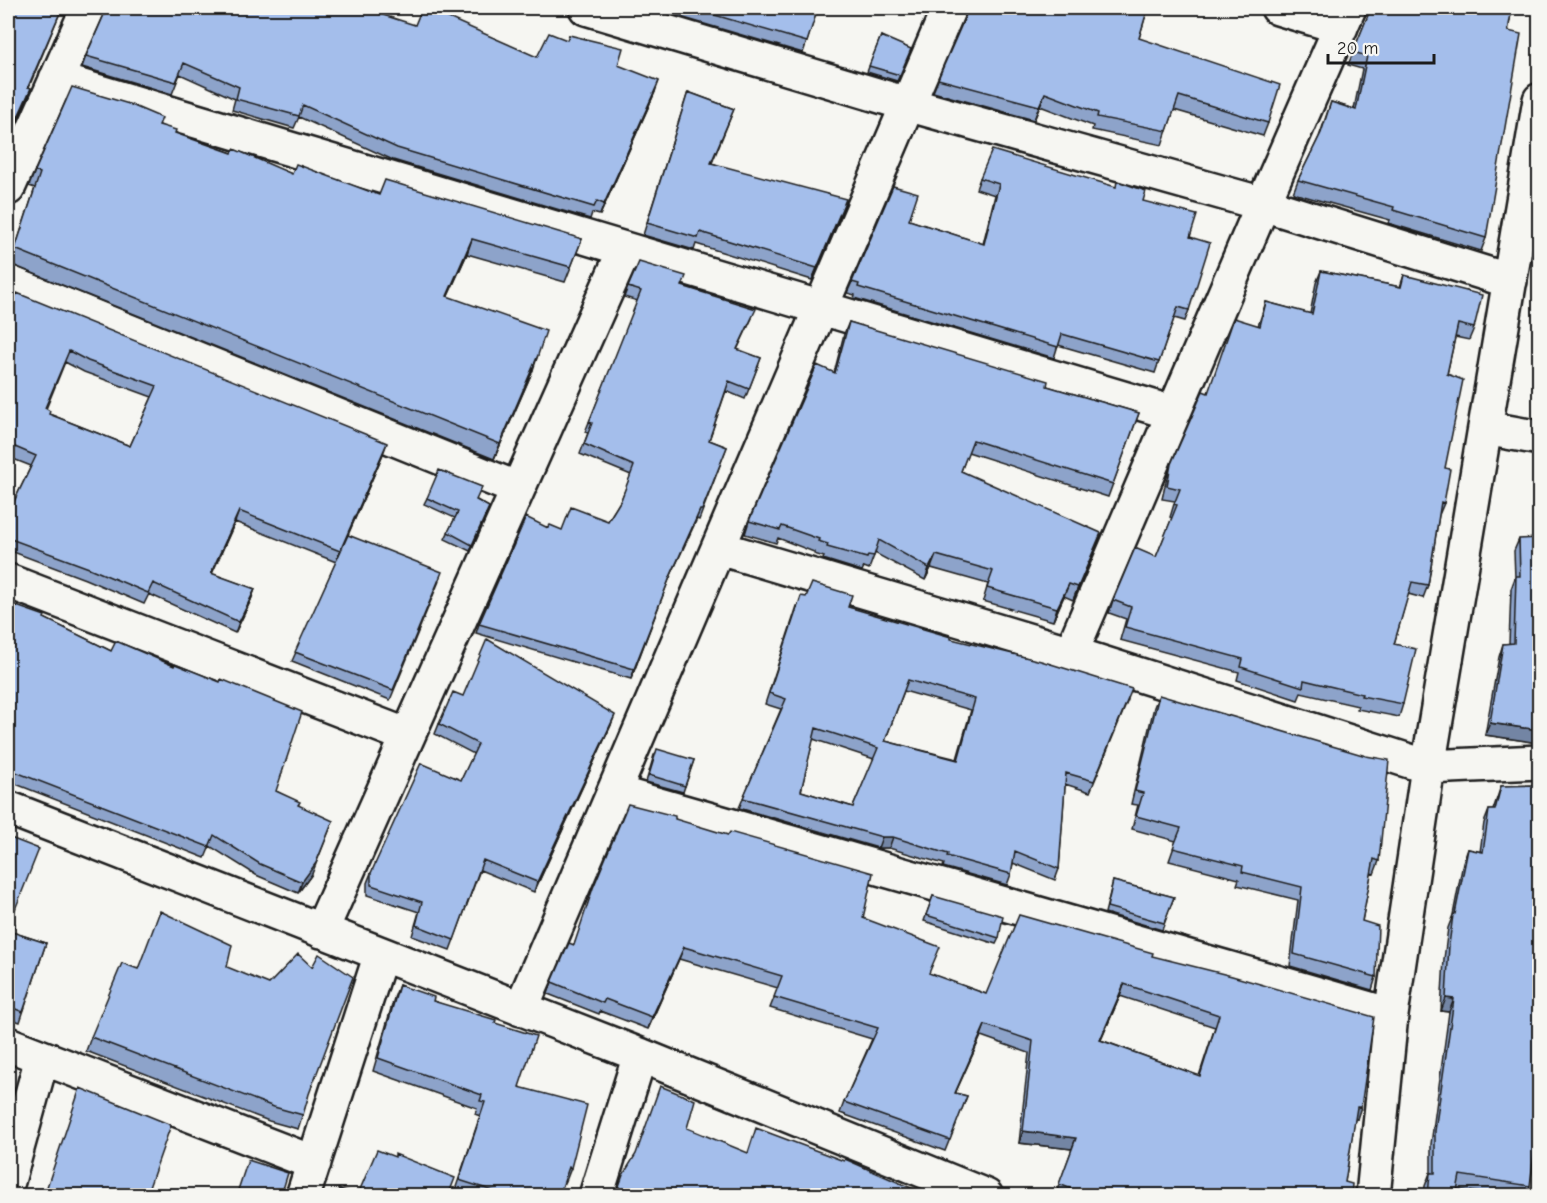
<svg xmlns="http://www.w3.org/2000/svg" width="1547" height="1203" viewBox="0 0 1547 1203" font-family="'Comic Neue',sans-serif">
	<rect width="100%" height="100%" fill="#f6f6f2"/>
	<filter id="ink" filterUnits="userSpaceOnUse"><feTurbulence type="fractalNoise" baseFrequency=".0167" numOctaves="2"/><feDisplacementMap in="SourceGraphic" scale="12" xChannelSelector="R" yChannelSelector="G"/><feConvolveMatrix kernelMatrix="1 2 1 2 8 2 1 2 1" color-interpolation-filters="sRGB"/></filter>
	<g filter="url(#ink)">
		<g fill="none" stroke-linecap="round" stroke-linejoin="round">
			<g stroke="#1c1c1c" stroke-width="38">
				<path id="minor" d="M586,8L907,104L1263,204L1510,281
					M1278,8L1341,27
					M56,79L1173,413
					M8,188L88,8
					M8,282L518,489
					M1485,428L1540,438
					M719,548L1071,653L1428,767L1540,762
					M8,581L408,736
					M1071,653L1263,204L1349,8
					M614,792L1391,1015
					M8,808L640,1055L986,1196
					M321,931L625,249
					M521,1009L949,8
					M8,1044L314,1163
					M8,1181L42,1058
					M303,1196L381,954
					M596,1196L640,1055
					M1373,1196L1391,1015L1428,767L1540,100"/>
			</g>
			<use href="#minor" stroke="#f6f6f2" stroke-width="33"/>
		</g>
		<path fill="#8da3ca" stroke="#1c1c1c" stroke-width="1.5" fill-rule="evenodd" d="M8,8H62L29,87L27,99L8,143Z
			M650,8H818L803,53Z
			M966,8H1148L1139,38L1268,123L1263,136L1174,110L1162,145L1092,130L1093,126L1040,106L1034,120L933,92L966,13Z
			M1368,8H1512L1508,31L1486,238L1481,251L1388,223L1390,220L1293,193L1298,180L1319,137L1331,102L1354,109L1362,69L1348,65L1371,8Z
			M415,25L537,57L567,40L569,35L618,65L655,92L600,215L592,213L590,219L393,160L299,117L294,128L232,110L235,99L180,74L172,94L82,67L86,56Z
			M881,36L909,55L897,81L867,72Z
			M688,92L734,109L712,163L842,211L812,280L696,244L694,250L643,235Z
			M160,125L175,133L292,174L379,195L582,239L565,282L467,254L448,296L533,370L494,459L10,264L35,188L29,186L35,171Z
			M980,178L1143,201L1190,237L1189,310L1185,321L1174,318L1155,373L1058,345L1054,358L854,298L855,295L847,293L852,282L909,220L983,244L995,195L976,189Z
			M1321,271L1400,287L1404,275L1474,328L1469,340L1455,337L1447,374L1444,503L1439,515L1428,585L1423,598L1408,594L1394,644L1403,704L1399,717L1357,709L1358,706L1301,693L1298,700L1237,680L1239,672L1120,640L1126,619L1109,613L1113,600L1156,557L1172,518L1170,517L1175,501L1162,499L1167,477L1171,464L1208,393L1258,326L1266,302L1310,314L1316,283Z
			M682,286L752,318L737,350L761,358L745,399L726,391L709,440L727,447L699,520L697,519L666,586L631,679L476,633L479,624L548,528L562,530L608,521L621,500L631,475L580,454L588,433L585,432L638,301L624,297L628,287Z
			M8,314L383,454L348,535L439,581L390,700L292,661L336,562L235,522L212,574L255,589L251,600L235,633L149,594L144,604L85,579L8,550V514L31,466L8,457ZM65,362L84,372L152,397L130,446L49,414L46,409Z
			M849,322L1047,386L1139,413L1108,497L968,452L961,471L1097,546L1073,600L1064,596L1053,621L983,601L988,584L931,568L925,580L875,553L869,569L864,567L862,571L823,559L824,557L814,554V552L778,538L776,543L745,534L749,521L834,373L844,334Z
			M427,498L477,500L489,507L470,551L445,539L455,518L424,504Z
			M1519,539L1539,743L1485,735L1499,657L1503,644H1509L1511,589L1515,578L1514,551Z
			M806,597L848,607L951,639L1128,700L1090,792L1065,784L1059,869L1055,880L1013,863L1011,874L1007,885L943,867L944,864L889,848H878L739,808L781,709L765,704L797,606ZM904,691L971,710L957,759L885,741ZM813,739L874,759L853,807L801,791Z
			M8,603L44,618L111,651L174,666L220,682L276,791L299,805L312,874L298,893L256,875L210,846L205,858L8,781Z
			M1159,695L1379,861L1374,874L1371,873L1362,921L1376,977L1372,990L1290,966L1298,900L1237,885L1239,879L1169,861L1176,841L1132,829L1138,805L1131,804L1154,707Z
			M463,696L611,725L534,892L480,870L450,950L412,936L419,912L367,895V883L371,873L461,780L474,754L435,734L439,724Z
			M654,755L694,760L683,792L646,782Z
			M1539,785V1160L1534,1159L1530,1186L1527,1196H1501L1457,1189L1456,1196H1424L1425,1186L1430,1173H1431V1144L1449,1012L1441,1011L1444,959L1448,928L1453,915L1463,863L1468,849L1480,852L1484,823L1489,810H1493L1501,786Z
			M675,819L863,918L929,974L986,994L1152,956L1357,1119H1355L1345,1182L1351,1196H1055L1072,1149L1019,1143L1029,1053L981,1036L955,1093L967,1096L945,1151L840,1113L844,1102L872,1039L770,1008L778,988L679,959L648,1029L600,1011L599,1014L548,994L552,982L573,945ZM1120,996L1215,1027L1199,1076L1101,1040Z
			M8,837L10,922L12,932L46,943L20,1022L8,1018Z
			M1113,881L1174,897L1162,930L1105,913Z
			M933,896L999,938L996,944L924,921Z
			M227,967L308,1097L298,1129L269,1121L86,1051L91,1037L138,969Z
			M399,985L433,1001L495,1023L519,1087L571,1168L566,1181L565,1180L559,1196H462L454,1193L480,1116L475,1114L477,1108L373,1071L394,998Z"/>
		<path fill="#7385a4" stroke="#1c1c1c" stroke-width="1.5" d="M659,81L655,92L600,215L604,204Z
			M31,88L27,99L8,143L11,132Z
			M1045,93L1040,106L1034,120L1039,106Z
			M846,199L842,211L812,280L817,268Z
			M472,239L467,254L441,311L447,296Z
			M538,355L533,370L494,459L500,444Z
			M387,443L383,454L336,562L340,551Z
			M700,510L666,586L631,679L670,577Z
			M239,511L235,522L207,584L211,573Z
			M1101,533L1097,546L1073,600L1078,587Z
			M936,555L931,568L925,580L929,568Z
			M1069,584L1064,596L1053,621L1057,608Z
			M255,589L251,600L235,633L239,622Z
			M615,715L611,725L534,892L537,882Z
			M1490,723L1539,730V743L1485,735Z
			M333,821L312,874L298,893L302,882Z
			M882,837H893L889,848H878Z
			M684,947L679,959L648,1029L652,1017Z
			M1124,984L1120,996L1096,1051L1100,1040Z
			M1446,998L1454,999L1449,1012L1441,1011Z
			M985,1025L981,1036L950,1105L955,1093Z
			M1357,1107H1361L1357,1119H1353Z
			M1023,1131L1076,1138L1072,1149L1019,1143Z"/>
		<path fill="#a4beeb" stroke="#1c1c1c" stroke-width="1.5" fill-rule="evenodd" d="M8,8H62L28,87L31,88L11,132L8,131Z
			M107,8H361L415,25L422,8H426L537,57L549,33L567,40L569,35L623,48L618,65L659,81L604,204L597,201L594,207L397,148L303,105L299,116L236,99L239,87L184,63L176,82L86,56Z
			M691,8H818L807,42Z
			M969,8H1148L1139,38L1280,85L1268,123L1179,96L1167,131L1097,117L1098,113L1045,93L1039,106L938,79Z
			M1371,8H1512L1508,31L1521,34L1486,238L1393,210L1394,207L1298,180L1321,133L1331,102L1356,110L1367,56L1353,52Z
			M881,36L911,49L900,75L869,66Z
			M72,87L129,104L162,118L159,125L176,130L175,133L232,153L234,149L292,174L296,164L379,195L385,180L582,239L571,267L472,239L447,296L546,331L538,355L500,444L15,249L40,173L35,171Z
			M688,92L734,109L711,163L846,199L817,268L700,232L698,238L647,223Z
			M992,150L1116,187L1117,181L1146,191L1143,201L1197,215L1190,237L1210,243L1189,310L1178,307L1159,362L1062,334L1058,347L858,287L859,284L852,282L893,186L918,193L909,220L984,244L999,184L980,178Z
			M639,262L686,276L682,286L756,309L737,349L761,358L749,389L729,381L709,440L727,447L702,510H700L670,577L634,669L479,624L526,517L548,528L550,525L562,530L571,507L608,521L621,500L634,466L584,444L592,423L589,422L641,291L628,287Z
			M1321,271L1401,287L1404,275L1482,295L1474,328L1458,324L1447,374L1463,380L1445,468L1450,469L1444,503L1441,502L1428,585L1412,582L1394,644L1416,649L1403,704L1361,696L1362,694L1304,680L1303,687L1241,667L1243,659L1125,627L1131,607L1113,600L1135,548L1156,557L1177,505L1174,504L1180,489L1167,486L1171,464L1203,391L1208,393L1234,318L1260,326L1266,302L1312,314Z
			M17,293L387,443L340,551L239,511L211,573L255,589L239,622L153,583L148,593L89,568L8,538V514L36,456L8,444V314ZM69,351L88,361L157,386L130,446L49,414L50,411L45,408Z
			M849,322L1048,381L1047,386L1139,413L1113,484L973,440L961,471L1101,533L1078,587L1069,584L1057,608L987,588L993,571L936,555L929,568L879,540L874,556L868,555L867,558L827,547L828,544L818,541L819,539L782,526L780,530L749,521L817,365L835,373Z
			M439,470L482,487L476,500L489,507L472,545L448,532L458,512L427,498Z
			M348,535L442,572L393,690L295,652Z
			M1539,538V730L1490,723L1503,644L1514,643L1516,576H1520L1519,539Z
			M812,583L852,595L848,607L951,637V639L1041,661L1132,689L1094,781L1066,773L1059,869L1015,851L1011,874L947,856L948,854L893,837H882L743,798L786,699L769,693L801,596L806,597ZM908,680L975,699L958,760L885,741ZM816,728L878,748L853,807L801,791Z
			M8,603L45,616L44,618L111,651L116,641L174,666L175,664L220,682L221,679L302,712L276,791L300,802L298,805L333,821L316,863L302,882L260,864L214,835L209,847L8,769Z
			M487,639L615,715L537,882L483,860L454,940L416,925L422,902L371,885V873L421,763L461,780L478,744L439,724L453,692L463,696Z
			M1159,695L1366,756L1389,760L1379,861L1374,859L1362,921L1378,926L1376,977L1294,954L1302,887L1242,872L1243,866L1173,848L1181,828L1136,816L1143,793L1135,791Z
			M657,749L694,760L685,786L649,775Z
			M1539,785V1146L1535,1145L1530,1186L1460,1175L1456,1196H1428L1430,1173H1435V1131L1454,999L1446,998L1449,945L1453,915L1455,914L1468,849L1483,852L1489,810H1495L1501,786Z
			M628,804L675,816V819L728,835L730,832L873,873L863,918L940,947L929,973L986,994L1019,915L1153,953L1152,956L1232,976L1374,1017L1361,1107H1357L1345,1182L1352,1184L1351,1196H1089L1059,1184L1076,1138L1023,1131L1033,1041L985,1025L955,1093L967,1096L950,1140L844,1102L878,1028L774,997L782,976L684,947L652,1017L605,999L603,1003L552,982L569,943L574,945L593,888ZM1124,984L1219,1015L1200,1076L1100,1040Z
			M8,837L39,849L10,922L15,924L12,932L46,943L23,1012L8,1006Z
			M1113,881L1174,897L1164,923L1107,907Z
			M933,896L1003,916L999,938L926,915Z
			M160,911L232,945L227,967L269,984L298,954L312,967L319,954L353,977L309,1094L303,1115L274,1107L91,1037L122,963L138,969Z
			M399,985L434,997L433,1001L496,1020L495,1023L536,1036L519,1087L587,1105L571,1168L569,1167L559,1196H509L459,1180L485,1102L480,1101L482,1095L378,1058Z
			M660,1086L695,1100L687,1128L748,1153L756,1128L844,1161L845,1159L920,1192L930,1196H614L618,1189L623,1175L636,1154Z
			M80,1088L171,1125L146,1196H44Z
			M377,1150L395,1157V1154L455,1178L448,1196H337L339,1189L358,1194Z
			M248,1160L288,1173L281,1196H236Z"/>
	</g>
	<rect width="1547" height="1203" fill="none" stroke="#f6f6f2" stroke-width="30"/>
	<rect x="15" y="15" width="1517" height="1173" fill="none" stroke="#1c1c1c" stroke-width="2" filter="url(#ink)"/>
	<path d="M1328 54v9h106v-9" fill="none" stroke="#1c1c1c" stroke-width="3"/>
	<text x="1337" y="54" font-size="18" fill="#1c1c1c" stroke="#f6f6f2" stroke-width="4.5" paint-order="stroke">20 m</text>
</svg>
